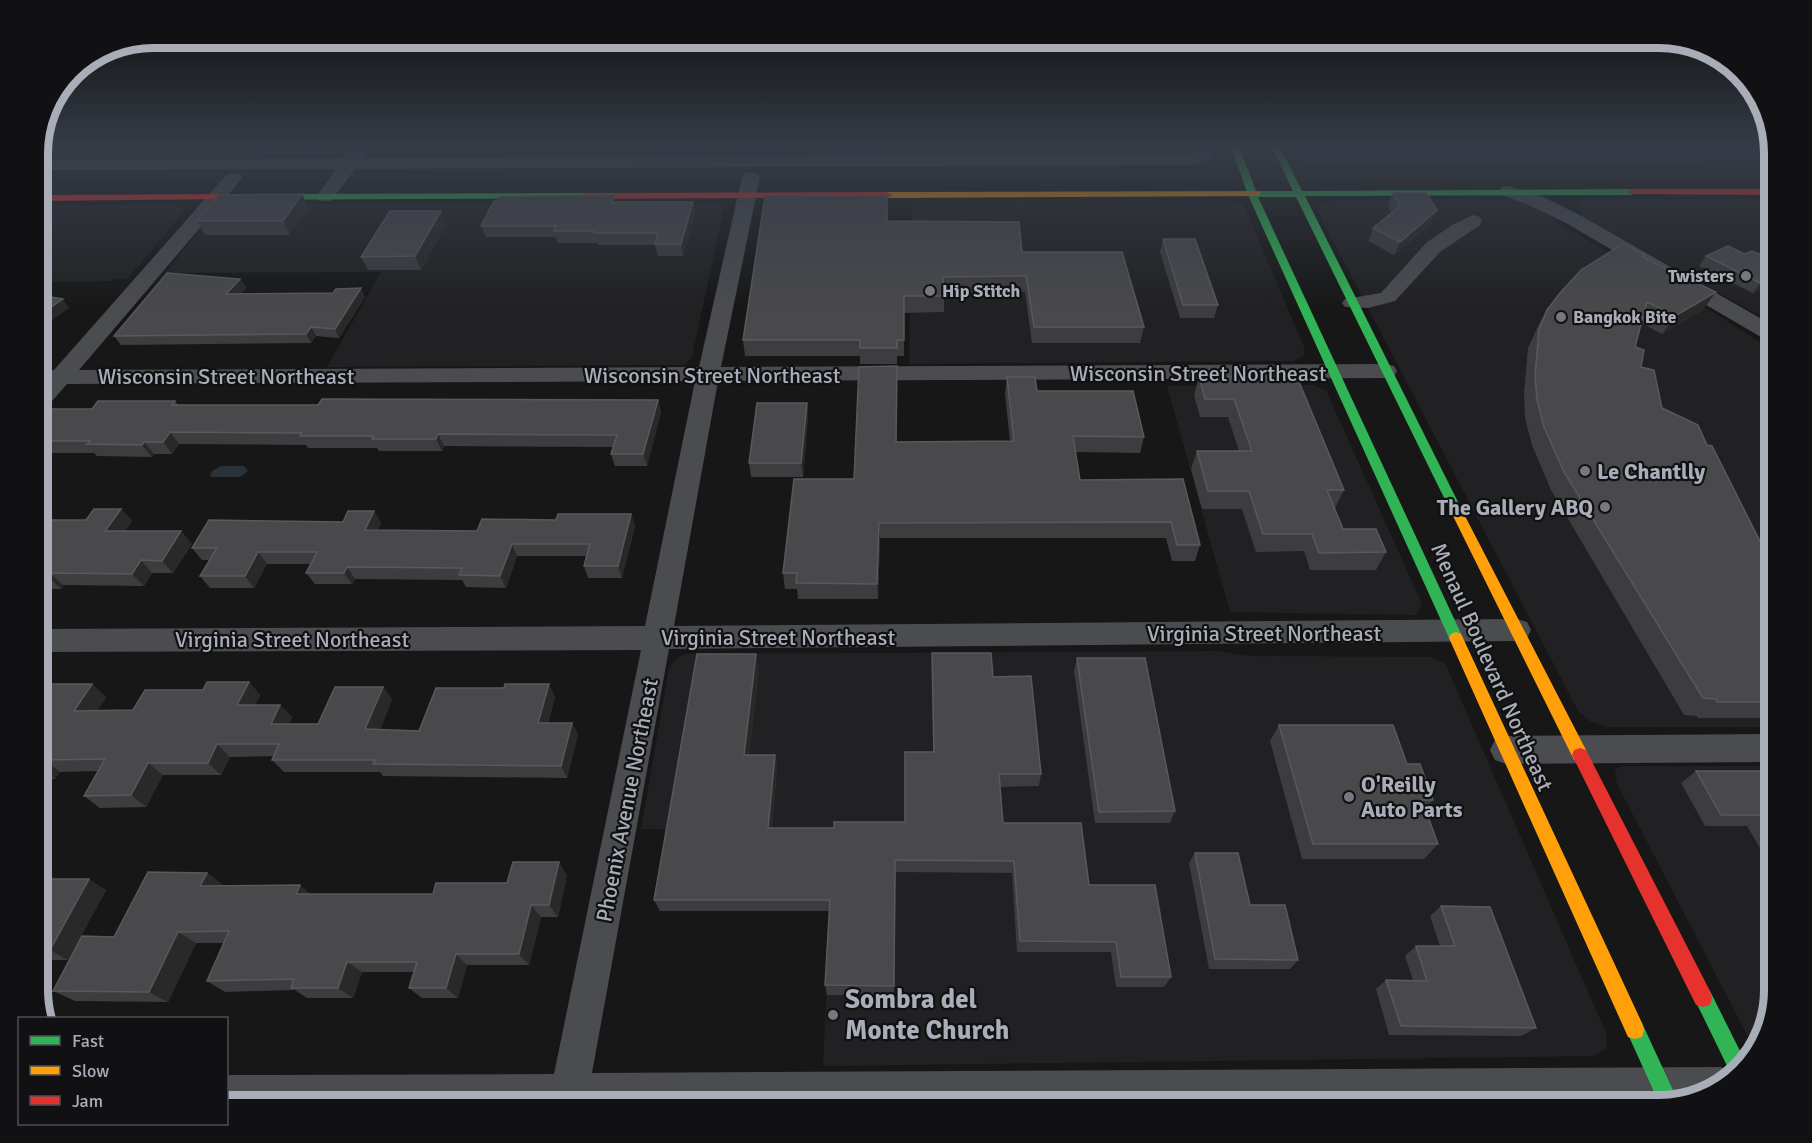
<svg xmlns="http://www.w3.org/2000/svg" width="1812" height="1143" viewBox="0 0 1812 1143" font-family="Signika,sans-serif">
	<rect width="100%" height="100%" fill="#171717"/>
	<path fill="#212123" d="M1294,149H1773L1774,161L1301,162Z
		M1453,199L1524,200L1551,216L1557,223L1713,312L1774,351V727H1608L1591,722L1578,711L1318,212L1322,203L1330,201Z
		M1587,199H1774V324L1582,216L1577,204Z
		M912,201H1229L1241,203L1245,208L1305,349L1303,356L1293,361L909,364Z
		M712,203L723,206V212L692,357L684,365L327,367L381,272L165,273L216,210L231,204Z
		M38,205H178L183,208L184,212L127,279H114L112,281L38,282Z
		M1313,385L1326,390L1422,604L1416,615L1230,612L1167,386Z
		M1218,651L1249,656L1430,657L1445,663L1606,1033L1607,1048L1594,1056L823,1066L834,831L641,829L669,668L676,659L686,654Z
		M1623,766H1774V991L1756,1052L1617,784L1615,770Z"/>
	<path fill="#2a3239" d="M221,466H244L248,471L240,477H210L212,471Z"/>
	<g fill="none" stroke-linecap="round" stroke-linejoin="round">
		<path fill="#4b4c50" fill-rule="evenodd" d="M352,149H364L367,152L362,158L1188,155L1195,153L1196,149H1213L1209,160L1189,165L355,169L331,201H319L316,197L336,169L38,170V160L344,158Z
			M751,172L757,173L760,177L721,367L1386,364L1394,366L1397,371L1394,376L1386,378L718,381L674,626L1517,619L1527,622L1531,630L1527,638L1517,641L669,649L592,1073L1721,1067L1735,1073L1717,1090L1660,1105H226V1075L554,1074L641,650L38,652V629L645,626L695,381L67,384L46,408L38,411V389L42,384H38V370H54L227,174H239L242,178L239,182L79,370L699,367L742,177L745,173Z
			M1508,186L1543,197L1580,215L1774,326V341L1766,340L1566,223L1529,205L1502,195L1499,191L1502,187Z
			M1473,215L1480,217L1482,221L1480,225L1440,252L1395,301L1368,308L1345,307L1342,303L1345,299L1381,293L1426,243L1452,225Z
			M1774,734V762L1506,764L1495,760L1490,750L1495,740L1506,736Z"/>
		<path fill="#30b455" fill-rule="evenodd" d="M1232,149H1240L1256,191H1293L1273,149H1281L1302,191L1632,189L1637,192L1632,195L1305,196L1465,516L1459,521L1453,516L1296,197H1258L1463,638L1461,642L1456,644L1451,642L1449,638L1248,195Z
			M584,193L587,194V198L221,200L216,197L221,194Z
			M1703,989L1710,991L1746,1063L1732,1076L1694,998L1696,991Z
			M1635,1021L1642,1023L1678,1101L1660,1105L1626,1030L1628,1023Z"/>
		<path fill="#ff9f0a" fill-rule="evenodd" d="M1257,191L1260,192V196L887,198L882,195L887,192Z
			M1459,511L1465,516L1586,750L1588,755L1586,760L1580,762L1574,760L1453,516Z
			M1456,632L1461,634L1463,638L1642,1023L1644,1030L1642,1037L1635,1039L1628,1037L1449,638L1451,634Z"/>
		<path fill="#e5322d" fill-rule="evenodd" d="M1632,189H1774V195L1629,194V190Z
			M887,192L892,195L890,197L584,199L579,196L584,193Z
			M221,194L226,197L224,199L38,201V195Z
			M1580,748L1586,750L1710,991L1712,998L1710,1005L1703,1007L1696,1005L1572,755L1574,750Z"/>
	</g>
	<path fill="#3d3d3f" d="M1393,193L1431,224L1394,255L1368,241L1373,228L1392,213L1388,206Z
		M616,202H693L695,214L683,256H658L655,245H598L597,243H558L556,237H486L481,226Z
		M309,208L290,235H205L197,221Z
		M887,221L1022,252L1144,327L1140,343H1032L1025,292L944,293V312L904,313V356H897V364H860V356H745L743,340Z
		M446,225L421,270H368L361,257Z
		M1163,239L1218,305L1214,318H1180L1160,252Z
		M1706,256L1774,282L1753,293L1699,266Z
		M1644,258L1703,310L1662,334L1641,323L1635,347L1641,367L1662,408L1707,445L1774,569V718H1698L1697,716L1684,715L1551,490L1532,445L1525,418L1524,394L1528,348L1537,328L1547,310Z
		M240,279L246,288L241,293L365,297L339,338L316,336L311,343L121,345L114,336Z
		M1007,377L1144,437L1140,453L1076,452L1080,480L1183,479L1200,545L1195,561H1172L1166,538H880L878,599H798L797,589H785L783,573L854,479L897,442L1010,441L1005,394Z
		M1199,377H1297L1344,490L1335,508H1334L1343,529L1386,552L1376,570H1310L1304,551L1256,552L1242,509H1202L1191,469L1197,451H1239L1228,417H1200L1194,395Z
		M658,400L661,412L647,466H615L611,454L613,447L444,446L442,451H379L377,448H308L306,445L179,444L172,454H154L152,457L97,456L94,453H38V421L92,409L175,401L178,405H318Z
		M807,403L808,417L803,477H751L749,463Z
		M121,509L132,521L125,531H181L192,544L173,573H152L144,586L63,585L61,589H38V523L86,520Z
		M374,511L381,523L378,530L477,531L556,520L631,514L635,526L622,578H588L584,566L586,556H517L506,588L466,587L462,580L355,579L352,584H315L306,573L311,564H267L254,588H210L200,576L210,560H202L192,548L343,522Z
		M932,653L993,677L1041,774L1039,786L1000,787L1003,823L1089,885L1171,977L1164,987H1116L1111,952H1017L1012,873L896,872L894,995H827L825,985L829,911H660L654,900L759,668L749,755H775L777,768L772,828H834L905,822L933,752Z
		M1077,658L1175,811L1170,823H1095L1074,671Z
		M249,682L260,695L255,705H280L292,717L289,724H318L383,687L392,699L380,730L419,731L555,697L548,723H572L578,735L567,778L383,776L380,772H284L272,760L274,756L230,757L221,775H163L146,807L100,808L84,796L98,771L60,772L55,779H38V692L92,684L106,697L97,711L133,710L203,690Z
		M1279,725L1407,764L1433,800L1425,809L1438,844L1424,859H1302L1270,741Z
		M1696,771H1774V872L1747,826H1705L1681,783Z
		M1195,853L1298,960L1290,969H1209L1189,863Z
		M207,873L223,885L311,894H433L507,883L567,875L558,917H541L529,965H467L458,998H422L409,988L414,972H362L353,998H307L295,990L225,992L207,981L224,943H196L168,1002L75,1001L53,991L114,937Z
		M38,879L106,890L68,960H38Z
		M1441,906L1536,1028L1521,1036L1389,1035L1376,989L1386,980H1413L1405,956L1416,946H1440L1430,916Z"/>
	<path fill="#29292a" d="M302,194L309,208L290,235L283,221Z
		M693,202L695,214L683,256L681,244Z
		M1437,210L1431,224L1394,255L1400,242Z
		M441,211L446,225L421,270L415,256Z
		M1774,276V282L1753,293L1760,283Z
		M240,279L246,288L232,303L226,294Z
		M361,288L365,297L339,338L335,329Z
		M1716,292L1703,310L1662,334L1675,316Z
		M63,299L69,308L38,330V316Z
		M311,327L316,336L311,343L306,334Z
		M658,400L661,412L647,466L643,454Z
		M807,403L808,417L803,477L801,463Z
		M170,432L179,444L172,454L163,442Z
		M438,434L444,446L442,451L436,439Z
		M144,442L154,454L152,457L142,445Z
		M121,509L132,521L117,543L105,531Z
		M374,511L381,523L372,542L365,530Z
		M631,514L635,526L622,578L618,566Z
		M879,523L880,538L878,599L877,584Z
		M181,531L192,544L173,573L162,561Z
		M512,544L517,556L506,588L500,576Z
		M258,552L267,564L254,588L245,576Z
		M141,560L152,573L144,586L132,574Z
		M347,567L355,579L352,584L344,573Z
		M50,573L63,585L61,589L48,577Z
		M756,654L759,668L748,768L744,755Z
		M249,682L260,695L249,718L237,705Z
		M92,684L106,697L90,724L74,711Z
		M549,684L555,697L545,735L538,723Z
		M383,687L392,699L375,742L365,729Z
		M280,705L292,717L283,736L271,724Z
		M572,723L578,735L567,778L561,766Z
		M217,744L230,757L221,775L208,763Z
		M775,755L777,768L771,840L768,828Z
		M44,760L60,772L55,779L39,767Z
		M148,763L163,775L146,807L131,795Z
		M559,862L567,875L558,917L549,905Z
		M207,873L223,885L200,886Z
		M89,879L106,890L68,960L50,950Z
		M300,885L314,897L296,894Z
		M531,905L541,917L529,965L519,954Z
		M178,932L196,943L168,1002L149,992Z
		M456,954L467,965L458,998L446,988Z
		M347,962L362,972L353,998L338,988Z"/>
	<path fill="#49494c" stroke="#58595d" stroke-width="1.5" d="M1393,193H1426L1437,210L1400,242L1373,228L1400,206Z
		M302,194L283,221H197L219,195Z
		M615,195L612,202H693L681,244H655L658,233H594L595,231H554L556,226H481L494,201H497L499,197Z
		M765,196H887V221L1019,222L1022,252H1122L1144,327H1034L1026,276L943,277L944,296H904V340H897V348H860V340H743Z
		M390,211H441L415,256L361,257Z
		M1163,239H1195L1218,305H1183Z
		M1623,244L1645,255L1642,257L1716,292L1675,316L1647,302L1635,347L1644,350L1641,367L1654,370L1662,408L1698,425L1707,445L1712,446L1774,569V702H1717L1716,699L1703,698L1564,472L1544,427L1537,400L1535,376L1539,329L1547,310L1560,293L1581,270Z
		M1728,246L1744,254L1752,251L1774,260V276L1760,283L1706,256Z
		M167,273L240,279L226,294L333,293L336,289L361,288L335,329L311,327L306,334L114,336Z
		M38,295L63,299L38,316Z
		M897,366L896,442L1014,441L1007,377H1035L1037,391H1133L1144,437L1073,436L1080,480L1183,479L1200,545H1177L1171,522L879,523L877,584L796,583L797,573H783L794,479H854L859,367Z
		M1199,377H1297L1344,490H1327L1343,529H1376L1386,552L1319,553L1312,534H1263L1249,491H1208L1197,451H1252L1234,399H1205Z
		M322,399L658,400L643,454H611L617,435L438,434L436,439H372L374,436H300L302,433L170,432L163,442H144L142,445L87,444L90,441H38V421L48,409H92L98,401H175L172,405H318Z
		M757,403H807L801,463H749Z
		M94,509H121L105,531H181L162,561L141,560L132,574L50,573L48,577H38V523H42L44,520H86Z
		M348,511H374L365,530L477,531L482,519L556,520L558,514H631L618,566H584L590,544H512L500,576L459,575L462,568L347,567L344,573H306L317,552H258L245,576H200L217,548H192L209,520L343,522Z
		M932,653H991L993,677L1031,676L1041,774H999L1003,823H1081L1089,885H1155L1171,977H1121L1116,942L1020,941L1014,861L895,860L894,986L825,985L830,900H654L697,654H756L744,755H775L768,828H834V822H905V752H934Z
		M1077,658H1145L1175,811L1099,812Z
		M207,682H249L237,705H280L271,724H318L335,687H383L365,729L419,731L436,688H504L505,684H549L538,723H572L561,766L373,764L375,760H272L279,744H217L208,763H148L131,795L84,796L105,759L44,760L39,767H38V692L43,684H92L74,711L133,710L145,690H203Z
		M1279,725H1393L1407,764H1420L1433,800H1422L1438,844H1313Z
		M1696,771H1774V831L1764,815H1721Z
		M1195,853H1238L1250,905H1285L1298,960L1215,959Z
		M513,862H559L549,905H531L519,954H456L446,988H409L417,962H347L338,988H291L294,979L207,981L229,931L178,932L149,992L53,991L82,936L114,937L148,872L207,873L200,886L300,885L296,894H433L436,883H507Z
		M38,879H89L50,950H38Z
		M1441,906L1490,907L1536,1028L1401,1026L1386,980L1427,981L1416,946H1455Z"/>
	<linearGradient id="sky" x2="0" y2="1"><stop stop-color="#0d0d0d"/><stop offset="0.48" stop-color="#363c47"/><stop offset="1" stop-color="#363c47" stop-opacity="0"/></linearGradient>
	<rect width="1812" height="309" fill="url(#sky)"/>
	<g fill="#757880" stroke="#111113" stroke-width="2">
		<circle cx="1746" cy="276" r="6"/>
		<circle cx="930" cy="291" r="6"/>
		<circle cx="1561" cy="317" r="6"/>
		<circle cx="1585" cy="471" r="6"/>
		<circle cx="1605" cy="507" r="6"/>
		<circle cx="1349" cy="797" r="6"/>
		<circle cx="833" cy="1015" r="6"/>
	</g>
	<g text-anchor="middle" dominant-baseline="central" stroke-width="4.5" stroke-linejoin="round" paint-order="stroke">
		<g font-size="18" font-weight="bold" fill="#a8adb8" stroke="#111113" text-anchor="start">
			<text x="1734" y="276" text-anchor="end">Twisters</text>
			<text x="942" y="291">Hip Stitch</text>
			<text x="1573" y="317">Bangkok Bite</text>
		</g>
		<g font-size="22" fill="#a8adb8" stroke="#111113">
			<text x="1198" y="373">Wisconsin Street Northeast</text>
			<text x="712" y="375">Wisconsin Street Northeast</text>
			<text x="226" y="376">Wisconsin Street Northeast</text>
			<text x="1264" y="633">Virginia Street Northeast</text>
			<text x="778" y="637">Virginia Street Northeast</text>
			<text x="292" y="639">Virginia Street Northeast</text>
			<text transform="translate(1492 667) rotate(66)">Menaul Boulevard Northeast</text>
			<text transform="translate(627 800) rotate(-79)">Phoenix Avenue Northeast</text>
		</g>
		<g font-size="22" font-weight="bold" fill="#a8adb8" stroke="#111113" text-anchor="start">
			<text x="1597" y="471">Le Chantlly</text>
			<text x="1593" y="507" text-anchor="end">The Gallery ABQ</text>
			<text x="1361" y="784">O'Reilly<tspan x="1361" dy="25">Auto Parts</tspan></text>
		</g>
		<g font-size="27" font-weight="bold" fill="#a8adb8" stroke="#111113" text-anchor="start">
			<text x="845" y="999">Sombra del<tspan x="845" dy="31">Monte Church</tspan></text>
		</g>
	</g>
	<path d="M0 0H1812V1143H0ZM153 48H1659A105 105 0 0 1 1764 153V990A105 105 0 0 1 1659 1095H153A105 105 0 0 1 48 990V153A105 105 0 0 1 153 48Z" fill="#111113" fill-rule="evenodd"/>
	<path fill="none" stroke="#a8adb8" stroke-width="8" d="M153 48H1659A105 105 0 0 1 1764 153V990A105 105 0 0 1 1659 1095H153A105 105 0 0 1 48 990V153A105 105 0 0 1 153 48Z"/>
	<rect x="18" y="1017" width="210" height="108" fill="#111113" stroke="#4d4f55" stroke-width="1.5"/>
	<rect x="30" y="1036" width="30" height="9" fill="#30b455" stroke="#4d4f55" stroke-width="1.5"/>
	<text x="72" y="1047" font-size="18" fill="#a8adb8">Fast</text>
	<rect x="30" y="1066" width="30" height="9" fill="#ff9f0a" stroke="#4d4f55" stroke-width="1.5"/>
	<text x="72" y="1077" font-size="18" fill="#a8adb8">Slow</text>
	<rect x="30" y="1096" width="30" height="9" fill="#e5322d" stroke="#4d4f55" stroke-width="1.5"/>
	<text x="72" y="1107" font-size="18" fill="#a8adb8">Jam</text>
</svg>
